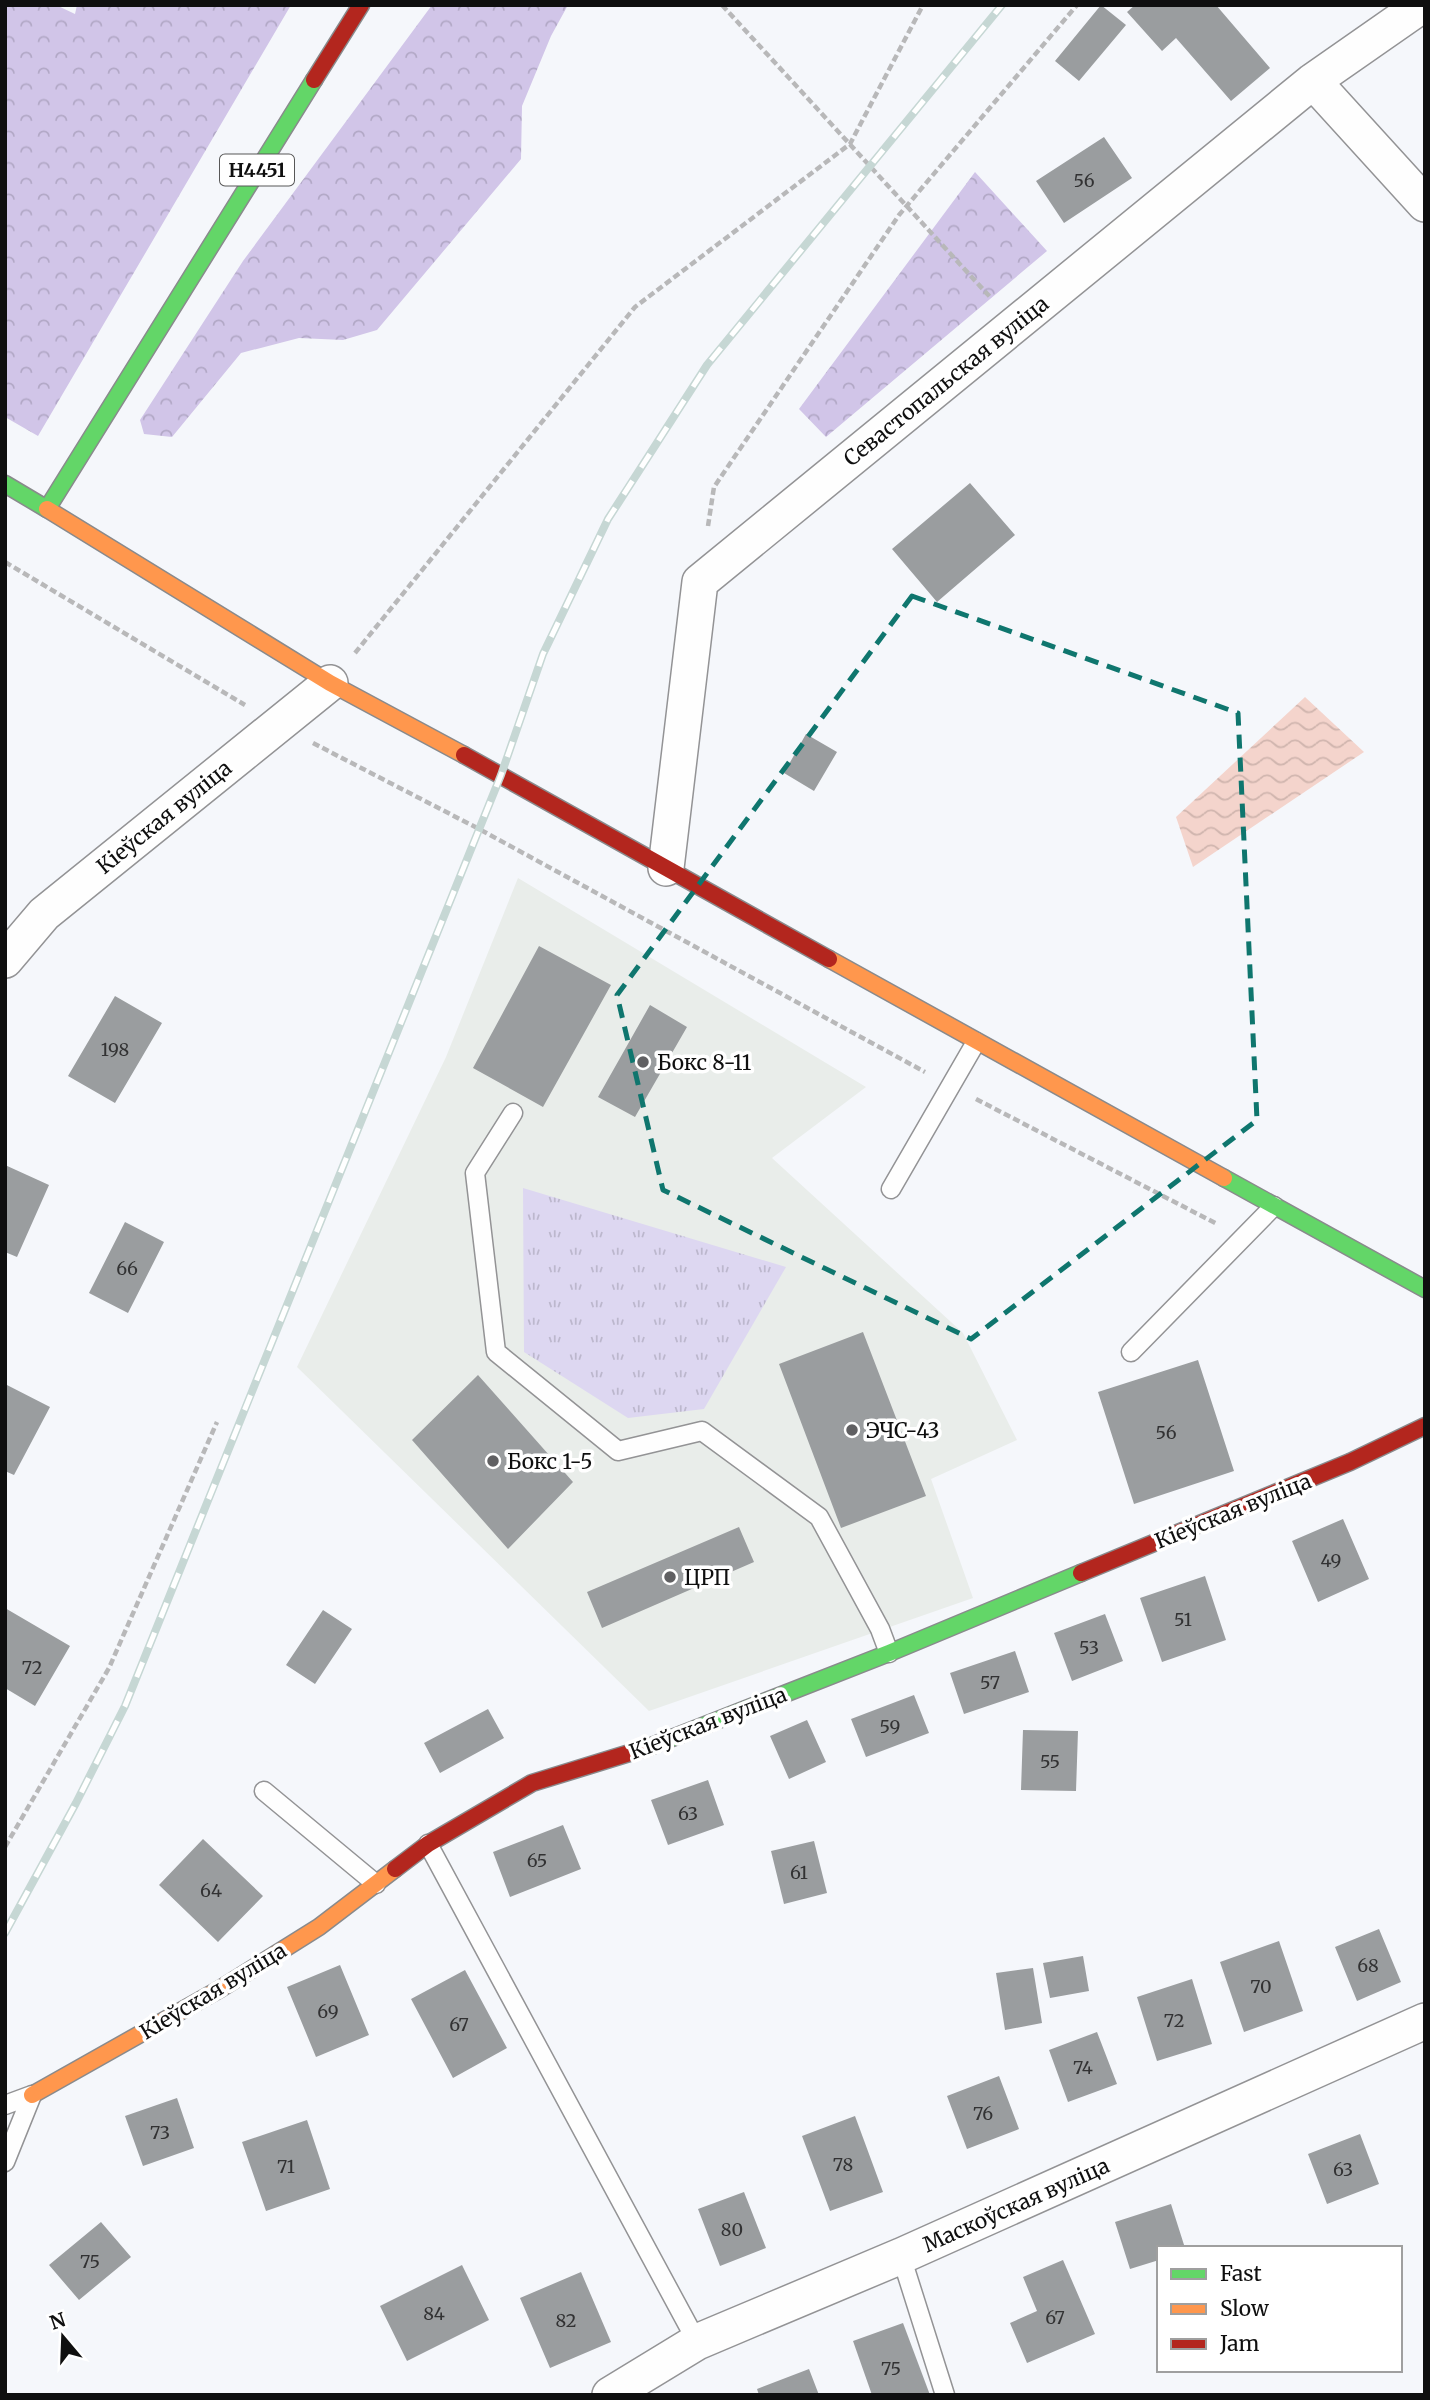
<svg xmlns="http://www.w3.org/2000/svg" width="1430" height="2400" viewBox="0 0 1430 2400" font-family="Merriweather,serif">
	<defs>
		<pattern id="grass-tufts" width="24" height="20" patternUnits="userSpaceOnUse" patternTransform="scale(1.75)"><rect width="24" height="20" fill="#ddd7f1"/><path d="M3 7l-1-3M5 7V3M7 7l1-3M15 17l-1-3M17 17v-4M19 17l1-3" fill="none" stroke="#bcb7cd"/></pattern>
		<pattern id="forest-crowns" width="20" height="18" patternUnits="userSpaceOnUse" patternTransform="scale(1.75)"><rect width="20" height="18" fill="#d1c5e8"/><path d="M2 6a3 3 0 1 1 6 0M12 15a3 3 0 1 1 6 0" fill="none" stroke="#b2a8c6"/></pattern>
		<pattern id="water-waves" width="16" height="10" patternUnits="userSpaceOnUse" patternTransform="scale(1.75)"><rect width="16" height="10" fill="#f4d4cc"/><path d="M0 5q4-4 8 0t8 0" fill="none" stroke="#d0b5ae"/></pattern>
	</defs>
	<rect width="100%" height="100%" fill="#f5f7fb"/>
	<path fill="#e9edea" d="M518,878L866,1087L772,1158L963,1333L1017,1440L931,1479L973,1598L649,1711L297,1367L446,1057Z"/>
	<path fill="url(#grass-tufts)" d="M523,1188L786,1267L704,1409L628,1418L524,1352Z"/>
	<path fill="url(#forest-crowns)" d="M5,5H56L75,14L77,5H291L38,436L5,417Z
		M432,5H568L551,36L522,106L521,159L377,330L343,340L299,338L241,353L172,437L144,434L140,420L243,261Z
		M975,172L1047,251L826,437L799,409Z"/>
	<path fill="url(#water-waves)" d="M1305,697L1364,752L1193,867L1176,817Z"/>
	<path fill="#9a9d9f" d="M1101,5L1126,25L1079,81L1055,61Z
		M1135,5H1216L1270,68L1231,101L1176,38L1162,51L1127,12Z
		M1104,137L1132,178L1064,223L1036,181Z
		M970,483L1015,535L937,602L892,549Z
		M806,734L837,752L814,791L784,773Z
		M539,946L611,985L543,1107L473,1068Z
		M115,996L162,1023L115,1103L68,1076Z
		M650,1005L687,1027L635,1117L598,1097Z
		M5,1165L49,1185L17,1257L5,1252Z
		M125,1222L164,1242L128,1313L89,1293Z
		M863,1332L926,1496L841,1528L779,1364Z
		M1198,1360L1234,1471L1134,1504L1098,1392Z
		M478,1375L573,1482L508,1549L412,1440Z
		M5,1384L50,1407L14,1475L5,1471Z
		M1343,1519L1369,1579L1318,1602L1292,1541Z
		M739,1527L754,1562L602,1628L587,1592Z
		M1205,1576L1226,1640L1162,1662L1140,1598Z
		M5,1608L70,1646L35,1706L5,1688Z
		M323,1610L352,1629L315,1684L286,1665Z
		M1105,1614L1123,1661L1072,1681L1054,1633Z
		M1015,1651L1029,1692L964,1714L950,1673Z
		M914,1695L929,1733L866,1757L851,1719Z
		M488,1709L504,1738L440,1773L424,1743Z
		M807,1720L826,1762L789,1779L770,1736Z
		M1023,1730L1078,1731L1076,1791L1021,1790Z
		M708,1780L724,1825L668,1845L651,1800Z
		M563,1825L581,1869L510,1897L493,1852Z
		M203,1839L263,1896L218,1942L159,1885Z
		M814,1841L827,1893L784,1904L771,1851Z
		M1379,1929L1401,1982L1357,2001L1335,1947Z
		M1279,1941L1303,2011L1244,2032L1220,1962Z
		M1083,1956L1089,1991L1050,1998L1043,1963Z
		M340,1965L369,2035L316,2057L287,1987Z
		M1033,1968L1042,2023L1005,2030L996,1973Z
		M465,1970L507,2048L453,2078L411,1999Z
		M1192,1979L1212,2044L1157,2061L1137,1997Z
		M1097,2032L1117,2084L1068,2102L1049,2050Z
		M999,2076L1019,2129L967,2149L947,2096Z
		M177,2098L194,2148L143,2166L125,2116Z
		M855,2116L883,2192L830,2211L802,2136Z
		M307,2120L330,2189L266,2211L242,2142Z
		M1360,2134L1379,2184L1327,2204L1308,2154Z
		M744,2192L766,2248L720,2266L698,2209Z
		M1171,2204L1185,2248H1159V2260L1130,2269L1115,2222Z
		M101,2222L131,2257L79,2300L49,2265Z
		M1063,2260L1095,2334L1027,2363L1010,2323L1037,2311L1023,2277Z
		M462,2265L489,2320L407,2361L380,2306Z
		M581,2272L611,2342L550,2368L520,2298Z
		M903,2323L930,2395H872L853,2341Z
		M809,2369L819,2395H759L757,2389Z"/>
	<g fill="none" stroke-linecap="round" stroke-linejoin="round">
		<g stroke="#939395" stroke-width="21">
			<path id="lane" d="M513,1113L475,1173L496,1352L618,1451L702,1431L819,1517L880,1629L889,1653
				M891,1189L976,1042
				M1131,1352L1274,1206
				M264,1791L376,1884
				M428,1844L697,2342
				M5,2105L32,2095
				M5,2162L32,2095
				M901,2256L945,2395"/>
		</g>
		<g stroke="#939395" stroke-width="38">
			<path id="street" d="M1313,81L1425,204
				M666,868L700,582L1313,81L1422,5
				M5,960L44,914L330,683
				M610,2395L697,2342L901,2256L1425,2021"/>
		</g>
		<g stroke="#898a8c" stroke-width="19">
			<path id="fast" d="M5,484L47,509L314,80
				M1224,1178L1425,1289
				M649,1747L889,1653L1081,1573"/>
		</g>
		<g stroke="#898a8c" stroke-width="19">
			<path id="slow" d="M47,509L330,683L464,755
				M829,959L1224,1178
				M32,2095L220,1989L319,1927L395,1869"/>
		</g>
		<g stroke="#898a8c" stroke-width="19">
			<path id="jam" d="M314,80L361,5
				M464,755L829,959
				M1081,1573L1350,1462L1425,1426
				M395,1869L428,1844L532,1783L649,1747"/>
		</g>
		<path stroke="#b8b8b9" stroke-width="4.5" stroke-dasharray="7 3.5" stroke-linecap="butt" d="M722,5L991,298
			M708,526L714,487L899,215L1077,5
			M5,562L245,705
			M355,653L635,307L850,144L923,5
			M313,743L479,829L925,1072
			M976,1099L1217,1224
			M5,1847L109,1668L217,1422"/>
		<use href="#lane" stroke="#fefefe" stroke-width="18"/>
		<use href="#street" stroke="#fefefe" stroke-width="35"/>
		<use href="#fast" stroke="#63d668" stroke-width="16"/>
		<use href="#slow" stroke="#ff974d" stroke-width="16"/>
		<use href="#jam" stroke="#b3261e" stroke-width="16"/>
		<g stroke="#c6d7d4" stroke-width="8">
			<path id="rail" d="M5,1933L76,1803L125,1706L501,775L543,654L608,519L707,365L1002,5"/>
		</g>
		<use href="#rail" stroke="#fff" stroke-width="5" stroke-dasharray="16" stroke-linecap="butt"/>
	</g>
	<path fill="none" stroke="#0f766e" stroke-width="5" stroke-dasharray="14 9" stroke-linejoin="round" d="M912,596L1238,713L1257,1120L971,1339L663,1190L617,995Z"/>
	<g fill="#606062" stroke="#fff" stroke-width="2.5">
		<circle cx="643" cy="1062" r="7"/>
		<circle cx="852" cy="1430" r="7"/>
		<circle cx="493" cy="1461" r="7"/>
		<circle cx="670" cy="1577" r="7"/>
	</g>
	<g text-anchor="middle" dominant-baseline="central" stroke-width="7" stroke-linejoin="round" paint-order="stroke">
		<g font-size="18" fill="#323233">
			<text x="1084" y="180">56</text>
			<text x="115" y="1049">198</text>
			<text x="127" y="1268">66</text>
			<text x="1166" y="1432">56</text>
			<text x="1331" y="1560">49</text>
			<text x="1183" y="1619">51</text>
			<text x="1089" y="1647">53</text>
			<text x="32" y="1667">72</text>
			<text x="990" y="1682">57</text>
			<text x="890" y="1726">59</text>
			<text x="1050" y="1761">55</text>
			<text x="688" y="1813">63</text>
			<text x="537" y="1860">65</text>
			<text x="799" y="1872">61</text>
			<text x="211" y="1890">64</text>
			<text x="1368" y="1965">68</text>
			<text x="1261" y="1986">70</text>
			<text x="328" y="2011">69</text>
			<text x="1174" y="2020">72</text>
			<text x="459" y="2024">67</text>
			<text x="1083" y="2067">74</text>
			<text x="983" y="2113">76</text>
			<text x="160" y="2132">73</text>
			<text x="843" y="2164">78</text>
			<text x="286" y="2166">71</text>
			<text x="1343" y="2169">63</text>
			<text x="732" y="2229">80</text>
			<text x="90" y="2261">75</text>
			<text x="434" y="2313">84</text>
			<text x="1055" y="2317">67</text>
			<text x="566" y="2320">82</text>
			<text x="891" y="2368">75</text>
		</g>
		<rect fill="#fff" stroke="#575757" stroke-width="2" x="220" y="154.5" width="74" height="31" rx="5"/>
		<g font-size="19" font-weight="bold" fill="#0f0f0f">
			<text x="257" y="170">Н4451</text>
		</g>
		<g font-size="21" fill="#0f0f0f" stroke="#fff">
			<text transform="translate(946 381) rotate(-39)">Севастопальская вуліца</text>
			<text transform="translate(164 817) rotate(-39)">Кіеўская вуліца</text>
			<text transform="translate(1233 1511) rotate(-22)">Кіеўская вуліца</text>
			<text transform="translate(708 1723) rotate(-21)">Кіеўская вуліца</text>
			<text transform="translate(213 1991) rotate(-31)">Кіеўская вуліца</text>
			<text transform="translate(1016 2205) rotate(-24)">Маскоўская вуліца</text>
		</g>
		<g font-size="21" fill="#0f0f0f" stroke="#fff" text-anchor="start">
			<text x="657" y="1062">Бокс 8-11</text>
			<text x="866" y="1430">ЭЧС-43</text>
			<text x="507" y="1461">Бокс 1-5</text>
			<text x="684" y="1577">ЦРП</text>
		</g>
	</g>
	<rect width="1430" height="2400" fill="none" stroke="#0f0f0f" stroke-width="14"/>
	<rect x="1157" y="2246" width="245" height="126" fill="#ffffff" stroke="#9f9f9f" stroke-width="2"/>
	<rect x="1171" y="2269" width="35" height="10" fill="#63d668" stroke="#9f9f9f" stroke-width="2"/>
	<text x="1220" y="2281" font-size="21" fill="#0f0f0f">Fast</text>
	<rect x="1171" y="2304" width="35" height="10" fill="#ff974d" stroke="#9f9f9f" stroke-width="2"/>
	<text x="1220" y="2316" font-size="21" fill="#0f0f0f">Slow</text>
	<rect x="1171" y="2339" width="35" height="10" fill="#b3261e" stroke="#9f9f9f" stroke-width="2"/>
	<text x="1220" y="2351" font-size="21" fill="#0f0f0f">Jam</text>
	<g transform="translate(63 2337) rotate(341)" stroke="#ffffff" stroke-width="5" paint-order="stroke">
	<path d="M0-5L12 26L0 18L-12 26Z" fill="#0f0f0f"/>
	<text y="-10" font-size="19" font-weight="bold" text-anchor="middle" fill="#0f0f0f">N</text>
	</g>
</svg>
